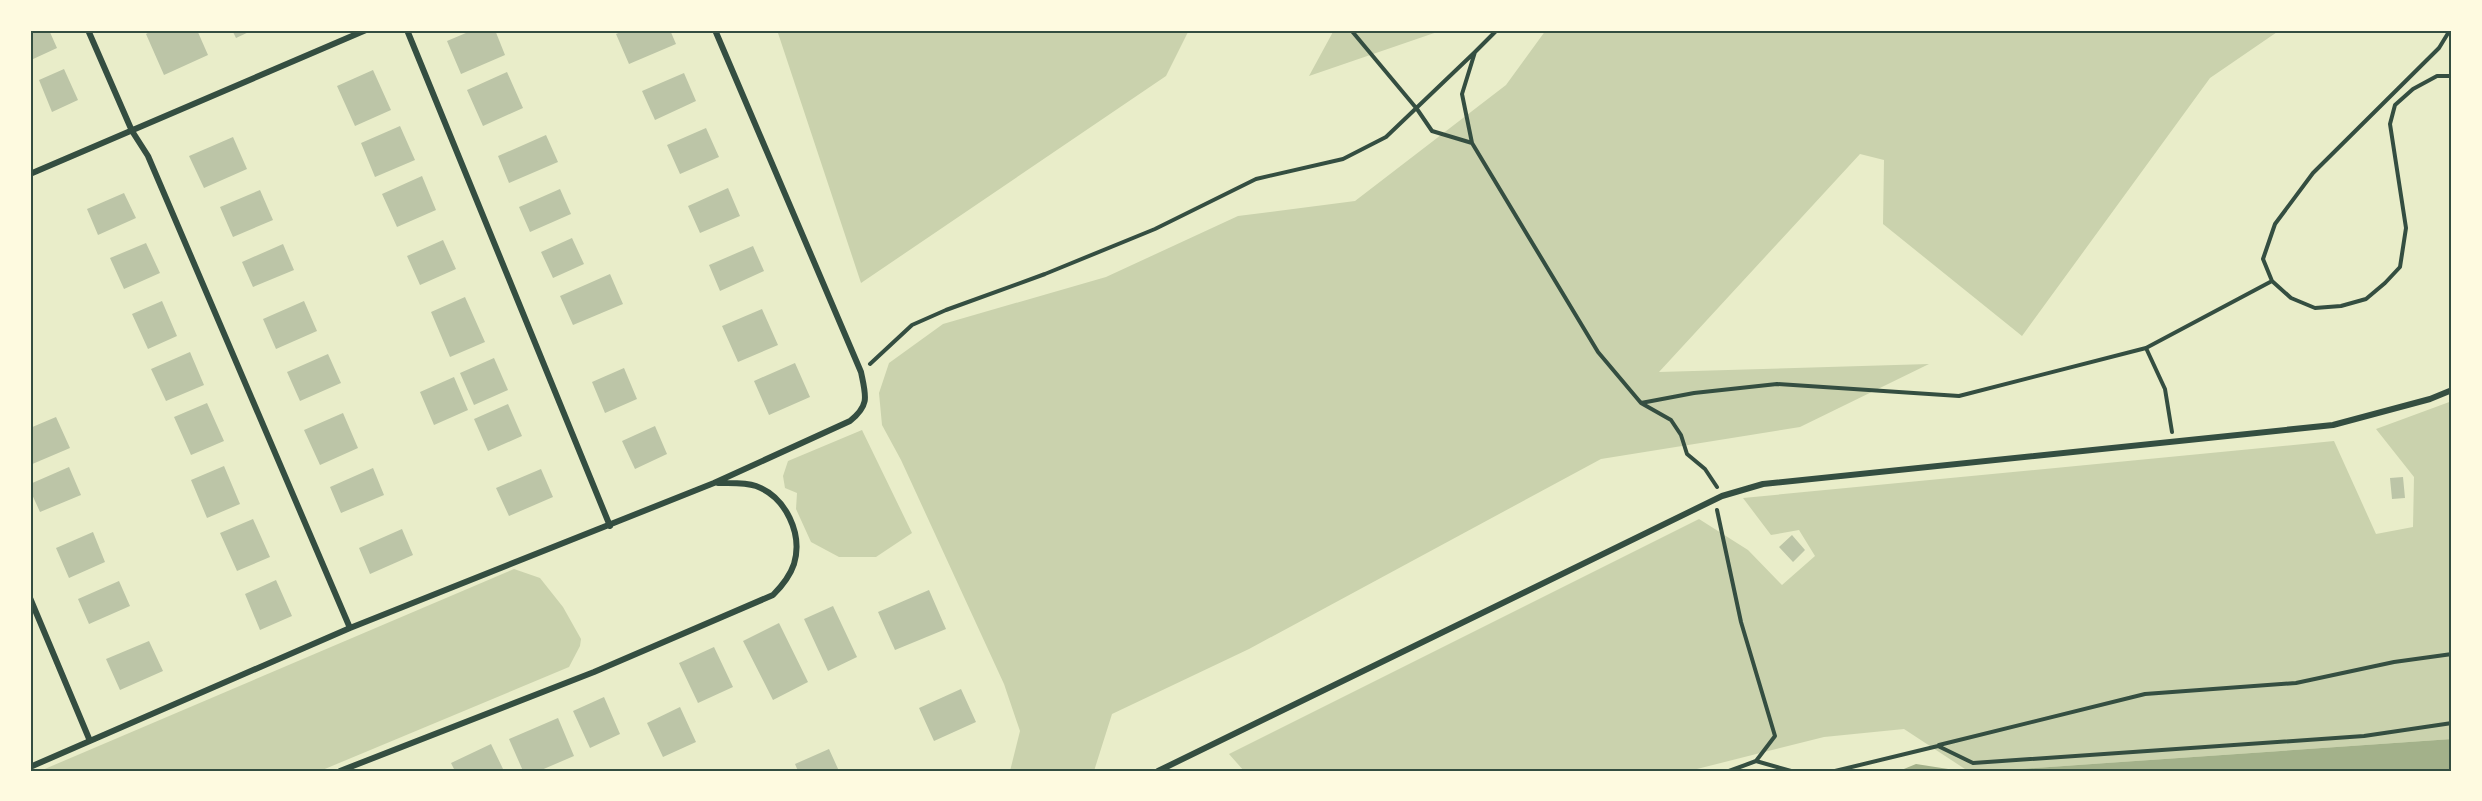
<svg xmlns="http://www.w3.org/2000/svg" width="2482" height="801" viewBox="0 0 2482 801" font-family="'Golos Text',sans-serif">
	<rect width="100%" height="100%" fill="#e9edc9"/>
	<path fill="#cad2ad" d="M777,30H1189L1166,76L861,283Z
		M1334,30H1443L1309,76Z
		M1546,30H2280L2210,78L2022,336L1883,224L1884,160L1860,154L1659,372L1929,364L1800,427L1601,459L1249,649L1112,714L1094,771H1010L1020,731L1004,684L901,460L882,425L879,393L889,363L943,324L1106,277L1238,216L1355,201L1506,85Z
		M2452,401V739L1991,771H1968L1904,729L1824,737L1689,771H1244L1229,754L1699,519L1748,550L1782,585L1815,556L1799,530L1771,535L1743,498L2334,441L2376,534L2413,527L2414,477L2376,429Z
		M862,430L912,533L876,557H839L811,542L796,509L797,493L785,488L783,476L788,461Z
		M514,569L540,578L563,607L581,639L580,646L569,667L320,771H40Z"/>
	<path fill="#a3b18a" d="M2452,739V771H1991Z
		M1916,764L1961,771H1899Z"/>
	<path fill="#bcc5a7" d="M30,30H49L57,48L31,60Z
		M153,30H197L208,55L164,75L146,34Z
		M232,30H253L236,38Z
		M473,30H495L505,55L461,74L447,41Z
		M625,30H670L676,44L629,64L616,34Z
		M64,69L78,100L52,112L39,80Z
		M373,70L391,110L355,126L337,86Z
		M507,72L523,108L483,126L467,90Z
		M684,73L696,101L655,120L642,91Z
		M400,126L415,160L375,177L361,143Z
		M706,128L719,157L680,174L667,145Z
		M546,135L558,162L509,183L498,156Z
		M233,137L247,169L204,188L189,156Z
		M422,176L436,210L397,227L382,194Z
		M728,188L740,216L700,233L688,206Z
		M560,189L571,214L530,232L519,207Z
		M260,190L273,220L233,237L220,207Z
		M124,193L136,218L98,235L87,209Z
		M572,238L584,264L553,278L541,252Z
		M443,240L456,269L420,285L407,256Z
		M146,243L160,273L124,289L110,258Z
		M283,244L294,270L253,287L242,262Z
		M753,246L764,271L720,291L709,265Z
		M610,274L623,304L573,325L560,296Z
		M465,297L485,342L450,357L431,312Z
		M162,301L177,336L148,349L132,314Z
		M304,301L317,331L276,349L263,319Z
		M762,309L778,345L738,362L722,326Z
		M190,352L204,385L166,401L151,369Z
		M328,354L341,383L300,401L287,372Z
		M494,358L508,390L474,405L460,373Z
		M795,363L810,397L769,415L754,381Z
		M624,368L637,399L605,413L592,382Z
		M454,377L468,410L434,425L420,392Z
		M207,403L224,441L191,455L174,417Z
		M508,404L522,436L488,451L474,419Z
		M343,413L358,448L320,465L304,430Z
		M56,417L70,448L30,465V428Z
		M655,426L667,454L635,469L622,441Z
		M224,466L240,504L207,518L191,480Z
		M69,467L81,495L40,512L30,490V484Z
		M373,468L384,495L341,513L330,487Z
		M541,469L553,497L509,516L496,488Z
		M2403,477L2405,498L2392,499L2390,478Z
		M253,519L270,557L237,571L220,533Z
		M402,529L413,555L370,574L359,548Z
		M93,532L105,562L69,578L56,548Z
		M1792,535L1805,550L1793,562L1779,547Z
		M276,580L292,616L260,630L245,594Z
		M119,581L130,606L89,624L78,599Z
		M929,590L946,629L895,650L878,612Z
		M833,606L857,657L828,671L804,619Z
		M779,623L808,682L773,700L743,641Z
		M149,641L163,671L120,690L106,659Z
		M714,647L733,687L698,703L679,663Z
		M961,689L976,722L934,741L919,708Z
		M604,697L620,734L590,748L573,711Z
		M680,707L696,742L663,757L647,723Z
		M558,718L574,756L539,771H523L509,739Z
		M491,744L504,771H455L451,763Z
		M829,749L839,771H798L795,764Z"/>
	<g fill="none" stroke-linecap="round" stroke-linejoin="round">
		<path stroke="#344e41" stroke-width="4" d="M1351,30L1417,109L1432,131L1472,143L1598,352L1641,403L1671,420L1681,435L1687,454L1705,469L1717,487
			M2450,30L2439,48L2313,173L2275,224L2263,259L2272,281L2291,298L2315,308L2341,306L2366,299L2385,283L2400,267L2406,228L2390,124L2395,105L2413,89L2437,76H2452
			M1472,143L1462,94L1475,52L1497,30
			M2146,348L2165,389L2172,432
			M870,364L912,325L946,310L1045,274L1155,229L1256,179L1343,159L1386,137L1475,52
			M1641,403L1694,393L1777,384L1959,396L2146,348L2272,281
			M1717,510L1741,622L1775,736L1756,761L1729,771
			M1939,745L2145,694L2296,683L2394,662L2452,654
			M1756,761L1791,771
			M1835,771L1938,746L1973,763L2364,736L2452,723"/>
		<path stroke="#344e41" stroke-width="6" d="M88,30L132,131L148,156L350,628
			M407,30L610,526
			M30,174L366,30
			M30,598L90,741
			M30,767L350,628L714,483L850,421C870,405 866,396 861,372L715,30
			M340,771L594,672L773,595C782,586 790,576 794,564C803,534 786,497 756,486C745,482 730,483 718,483
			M1158,771L1722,496L1763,484L2333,425L2430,399L2452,390"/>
	</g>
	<rect width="2482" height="801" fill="none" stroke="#fefae0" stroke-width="63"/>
	<rect x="32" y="32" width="2418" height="738" fill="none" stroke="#344e41" stroke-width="2"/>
</svg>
